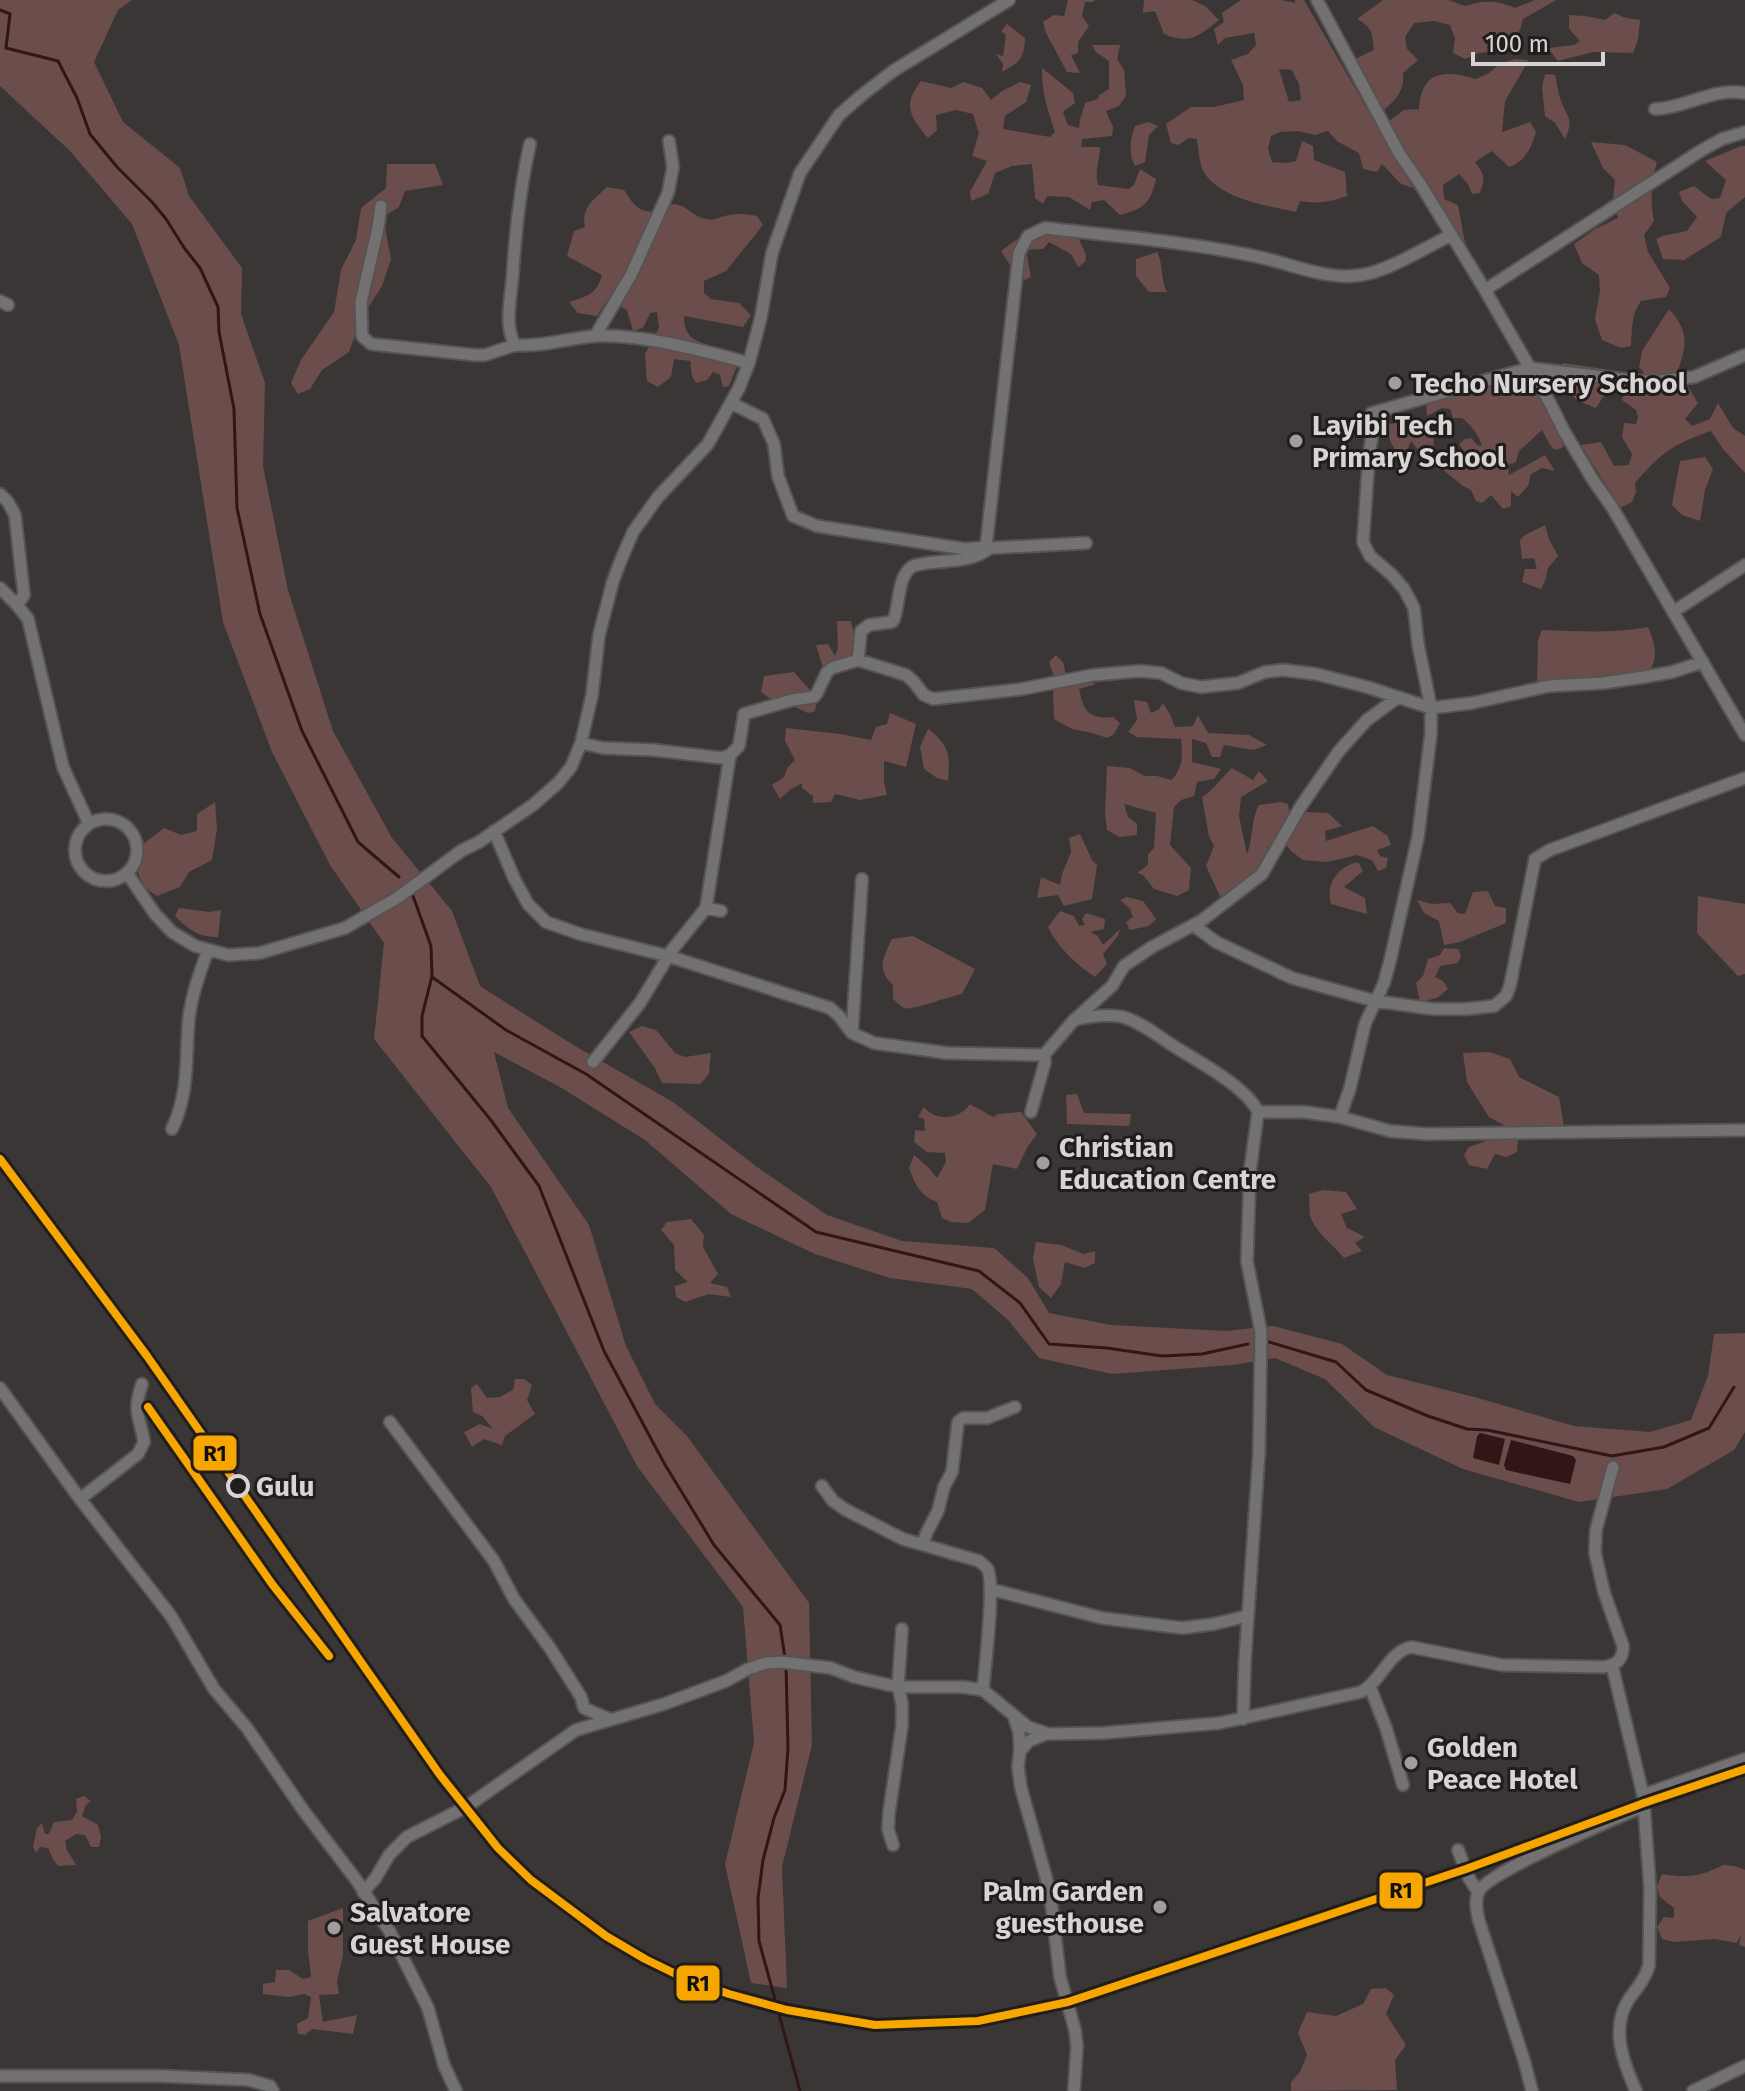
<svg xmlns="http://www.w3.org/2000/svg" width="1745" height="2091" viewBox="0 0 1745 2091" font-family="'Fira Sans',sans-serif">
	<rect width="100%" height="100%" fill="#3a3636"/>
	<path fill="#6b4d4c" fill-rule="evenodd" d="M0,0H132L118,10L94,62L123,122L180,168L189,196L242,268L241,314L265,383L263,466L288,590L333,731L392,838L452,911L480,986L575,1046L673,1102L757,1167L827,1215L902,1241L994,1248L1028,1278L1049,1313L1111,1325L1226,1331L1273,1326L1342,1344L1387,1375L1478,1398L1574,1426L1650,1432L1691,1420L1708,1376L1714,1334L1745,1333V1432L1734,1450L1667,1489L1579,1502L1463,1469L1374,1427L1325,1379L1275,1358L1232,1365L1112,1374L1039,1358L1008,1320L972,1289L890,1278L815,1254L731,1214L645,1140L560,1087L494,1052L508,1108L589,1225L626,1346L655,1404L687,1436L809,1603L812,1745L782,1867L787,1988L751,1983L725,1864L754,1743L743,1607L637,1466L491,1187L374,1039L384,943L330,865L272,752L223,622L179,345L132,224L70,151L0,86Z
		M1068,0H1095L1093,2H1085L1082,16L1089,26L1078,42V53L1071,55L1080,73L1067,72L1046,33L1043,22L1054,15L1064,16Z
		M1144,0H1192L1205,6L1219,20C1199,36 1190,45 1164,34L1155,11L1143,13Z
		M1241,0H1281L1295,3V0H1304L1413,188L1401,184L1382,164L1377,172L1363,169L1359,153L1338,142L1328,131L1315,135L1298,131L1280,132L1271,136L1268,149L1272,162L1286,163L1296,161L1302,141L1313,146L1314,160L1345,172L1347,196C1332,202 1316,204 1300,201L1296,212C1268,206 1211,198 1201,165C1199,157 1198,148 1197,139L1189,138L1178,145L1171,143L1166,124L1191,107H1214L1244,100L1243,85L1231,60L1248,54L1256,45L1254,33L1225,38L1218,45L1214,29L1224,22L1222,13ZM1279,69L1292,70L1299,84L1301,100L1289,102Z
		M1383,0H1448L1465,6C1484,0 1497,0 1515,8L1535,0H1556L1523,19L1520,30L1507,51L1479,53L1465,59L1453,53L1455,39L1450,25L1434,21L1414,23L1405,37L1407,49L1418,60L1403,73C1405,91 1395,100 1383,111L1353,60L1374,50C1372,33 1373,28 1357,19Z
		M1614,13L1626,18L1640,20L1638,40L1633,53L1593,52L1558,61L1548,48L1574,45L1580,41L1569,29V15L1585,16L1605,20Z
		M1007,24L1025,38C1024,59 1020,62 1002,72L1003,64L996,54L1003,56L1006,35L1001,31Z
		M1092,45H1120L1117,59L1124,70L1126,96L1119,106L1106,111L1113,127L1112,136L1082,139L1081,147H1100C1100,162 1094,169 1098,185L1129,189L1134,185L1140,169L1156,179C1150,204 1145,208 1120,215L1104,200L1092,202L1090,210L1069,197L1047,196L1043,204L1035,198L1032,164L1012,166L995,173L988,194L971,201L970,192L987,161L972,156L979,133L973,114L956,110L936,115L937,130L928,138C910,117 902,105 921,81L951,88L964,82L982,88L991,100L1002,91L1020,82L1031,85L1026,102L1005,116L1003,129L1050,137L1055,132C1048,110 1041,91 1042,68L1073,93L1075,103L1063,112L1068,125L1079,128L1080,120L1085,103L1098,99L1099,95L1109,89V61L1096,52Z
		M1515,59L1529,60L1505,101L1502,132L1530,122L1536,132C1531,148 1526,161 1509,167L1492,151L1475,162C1485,175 1485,178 1480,193L1472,194L1468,184L1459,174L1443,185L1444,199L1458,205L1466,248L1457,242L1421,175L1388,122L1404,110L1419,109C1422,70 1444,70 1476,79L1489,73L1499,64Z
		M1545,74L1555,75C1557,83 1558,93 1561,101C1568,118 1574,119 1565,139L1555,123L1545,116L1542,88Z
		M1149,122L1158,126L1149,135L1145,162L1135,166C1128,153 1130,140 1135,126Z
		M1591,142L1625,145L1657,162C1651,183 1650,201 1654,221L1644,235L1648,252L1670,288L1666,297L1641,301C1631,314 1632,331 1631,346L1621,348L1602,340L1595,319L1600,291L1599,275L1582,263L1574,244L1595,229L1618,218L1613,199L1615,180L1603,168Z
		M1741,146H1745V197L1726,213L1721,237L1684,260L1663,259L1656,239L1662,236L1687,231L1697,217L1682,201L1679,192L1694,186L1711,199L1720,198L1726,180L1705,161Z
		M387,164H435L443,185L405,191L399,207L383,217L391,259L382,286L362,317L349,352L322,370L310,389L298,394L291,383L301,360L334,312L341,270L356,240L361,208L386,188Z
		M607,187L624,190C631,201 639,214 654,211C660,210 665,204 671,204C686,203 693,217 706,219C713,221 717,218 725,216C736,213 746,214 757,216L763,225L726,271L704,281V293L711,299L739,303L751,315L743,327L684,316C683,343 705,342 723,353C728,356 733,362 737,366L729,386L723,387L720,375L713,372L707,380L696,383L692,376L690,361L674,359L671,377L658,387L647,381L645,354L659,328L657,312L650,313L643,328L633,331L627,310L608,299L597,316L578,313L569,302C588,296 596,295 602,275L567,256L574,231L585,227C581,207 594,200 607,187Z
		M1036,229L1076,233L1086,255L1085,262L1078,267L1071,254L1049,242L1043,249L1026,250L1031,277L1025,280L1010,265L1001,251L1016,240Z
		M1157,252C1164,265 1160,279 1167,292H1149L1136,276V259Z
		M1669,309C1691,333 1686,348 1676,376L1653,383L1639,367L1642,351Z
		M1563,363L1604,369L1618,390L1603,397L1596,408L1578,401L1557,382Z
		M1513,383L1528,384L1534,390L1565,442L1562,448L1555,450L1550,445L1542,430L1519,451L1516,462L1508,465L1509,475L1545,455L1555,471L1542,468L1531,474L1528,486L1518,497L1511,491V506L1503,509L1491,495L1482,503L1476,501L1471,490L1463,486L1442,469L1437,470L1438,463L1464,466L1469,458L1459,444L1465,439L1471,438L1477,445L1482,446C1479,435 1471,425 1462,418H1453L1450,409L1442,408L1427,416L1426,402L1486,387Z
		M1626,387L1657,392L1688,387L1698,403L1685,419L1692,426L1710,419L1718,403L1733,428L1745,436V473L1723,449L1711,431C1673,444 1661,453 1635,483L1636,492L1632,502L1620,508L1581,445L1601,442L1614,466L1629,465L1632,454L1622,437L1624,423L1636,424L1638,417L1636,410L1622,400Z
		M1400,423L1409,428L1434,429L1433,456L1427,466L1420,465L1419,451L1411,441L1408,448L1407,459C1392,450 1389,441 1387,424Z
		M1705,457L1713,469L1705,490L1700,521L1682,515L1672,505L1680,461Z
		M1545,525L1549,539L1558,556L1548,568L1545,581L1541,589L1522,582L1525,569H1537L1534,558L1522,559L1520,540L1525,535Z
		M837,621H851L854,634L849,666L822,665L816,645L828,644L835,656L838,648Z
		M1648,627C1658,650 1659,666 1638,685L1564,688L1537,686L1538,640L1542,630C1577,631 1612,634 1648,627Z
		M1056,655L1063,662L1066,675L1083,674L1090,682L1096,684L1079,689C1083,711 1090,720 1113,717L1120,723L1114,734L1107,738L1092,733L1072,729L1054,719L1053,693L1056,682L1049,662Z
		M794,672L817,698L815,711L808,713L788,704L772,700L761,692L764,676Z
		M1134,700L1147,702L1151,713L1159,709L1163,703L1170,714L1175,727L1193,726L1198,715L1208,733L1249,735L1267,745L1254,750L1224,745L1220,757H1212L1206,743L1192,739V762L1221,769L1214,779L1197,782L1194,796L1181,800L1174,807L1170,845L1191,868L1189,890L1177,896L1154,889L1143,875L1137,873L1148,865V854L1154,848L1156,813L1124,804L1128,817L1137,824V835L1119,837L1107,830L1105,815L1107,766L1130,768L1145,776H1157L1172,780C1183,767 1183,755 1181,739L1137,737L1128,732L1137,720Z
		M890,713L916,724L906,767L884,761V781L887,795L860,800L835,794L831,802L813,803V796L802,788V783L791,789L780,799L772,785L784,777L788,767L795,760L785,741L786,728L840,734L871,740L876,727L887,724Z
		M928,729C950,745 950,755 948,781L937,778L924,769L920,747Z
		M1232,768L1253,780L1259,771L1268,781L1241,797L1239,816L1247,854C1253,839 1251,819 1259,805L1281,802L1288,804L1290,815L1307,812L1328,813L1342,826L1325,831L1326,841L1373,826L1388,836L1391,845L1377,850L1380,856L1388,858L1386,868L1378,871L1372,860L1357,855L1327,862L1303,860L1291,851L1280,837L1264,863L1245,886L1222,901L1206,866L1214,846L1209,836L1202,797C1215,789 1221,778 1232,768Z
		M215,802L217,829L212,860L189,872L180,887L157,896L144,887L130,854L164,828L181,835L197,831V814Z
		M1080,834L1092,860L1097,865L1092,899L1064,906L1058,895L1037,898L1041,877L1060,885L1062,874L1071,852L1069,838Z
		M1358,862L1363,871L1344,887L1365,898L1367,914L1331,904C1325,883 1339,866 1358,862Z
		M1488,891L1495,906L1506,908V923L1460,942L1444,945L1439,921L1424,913L1417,900L1432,904L1450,903L1458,913L1465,914L1473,892Z
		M1698,896L1745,904V974L1738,976L1697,933Z
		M1127,897L1143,901L1156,919L1149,926L1130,930L1126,922L1133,917L1130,909L1120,900Z
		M179,908L209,912L221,910L218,937C198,937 189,930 175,916Z
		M1060,911L1074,916L1079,926L1085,925L1082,919L1086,913L1105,919L1104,929L1090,932L1098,936L1103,945L1120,929L1118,936L1103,954L1107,964L1095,977C1076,964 1058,948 1048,927Z
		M913,936L975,969L962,994C950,996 912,1011 904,1008C900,1006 897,1002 893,999V985C876,969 883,958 892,939Z
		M1444,948L1459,949L1461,958L1457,963L1440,966L1435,977L1443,981L1448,989L1437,998L1420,1002L1416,983L1423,976L1428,959L1440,955Z
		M642,1026L656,1030L675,1053L685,1057L711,1053L709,1074L700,1084L662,1083L655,1068L629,1032Z
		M1489,1052L1510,1059L1519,1077L1559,1097L1564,1127L1515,1131L1489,1117L1467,1082L1463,1053Z
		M1077,1094L1084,1113L1131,1114L1129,1126L1067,1124L1066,1095Z
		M970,1104L993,1117L998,1114L1021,1112L1037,1134L1027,1148L1017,1169L993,1164L985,1210L968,1223L951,1222L942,1218L937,1202C920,1196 915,1184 909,1168L914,1155L929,1168L937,1178L946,1162L945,1153L927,1152L914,1142L915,1130L925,1131L924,1119L918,1117L924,1107C936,1122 959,1120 970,1104Z
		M1509,1133L1518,1140L1517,1152L1506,1157L1495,1154L1487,1169L1469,1165L1464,1155L1469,1147Z
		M1323,1190L1346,1192L1357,1209L1341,1214L1347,1228L1365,1237L1355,1243L1362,1251L1344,1258C1334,1245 1315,1233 1310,1215C1309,1209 1310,1201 1309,1194Z
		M691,1219L704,1235L703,1247L718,1274L710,1283L727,1287L731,1297L709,1294L685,1302L676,1297L675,1286L688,1282L675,1270L674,1245L661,1230L667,1222Z
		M1036,1242L1061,1245L1084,1254L1095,1251V1263L1084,1268L1065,1262L1061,1284L1051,1298L1039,1287L1033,1259Z
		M515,1379H524L532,1385L527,1400L535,1414L505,1436L502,1445L484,1439L472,1447L464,1432L480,1424L493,1429L482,1416L473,1412L471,1388L477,1384L487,1398L500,1397L513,1390Z
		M84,1796L91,1801L86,1805L82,1816L98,1825L101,1837L99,1847H91L85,1835L76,1834L65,1841L67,1850L76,1865L58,1866L53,1859L48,1848L40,1847L36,1853L33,1847L37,1828L42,1823L45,1834H49L54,1822L72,1820L77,1812L76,1799Z
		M1723,1865L1735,1866L1745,1870V1947L1739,1945L1741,1935L1737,1943L1715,1939L1674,1942L1662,1939L1657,1927L1664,1917L1674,1918V1908L1660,1897L1657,1886L1662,1874C1687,1878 1700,1877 1723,1865Z
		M343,1908V1955L337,1981L339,1994L319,1995L323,2022L357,2015L353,2034L312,2029L305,2035L298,2034L297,2024L308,2018L311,1997L304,1994L289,1997L263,1994V1984L275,1982L276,1970H289L303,1979L311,1977L308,1950V1921Z
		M1386,1988L1394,1995L1386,2014L1406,2045L1395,2060L1397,2090L1291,2091V2082L1300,2072L1307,2055L1298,2033L1307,2012L1336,2016L1363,2004L1371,1989Z"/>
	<path fill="#311616" d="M1480,1433L1505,1439L1499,1465L1473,1458L1477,1436Z
		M1511,1440L1573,1456L1576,1460L1570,1484L1506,1470L1504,1465Z"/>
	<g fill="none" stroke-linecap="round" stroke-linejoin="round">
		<path stroke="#311616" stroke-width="3" d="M0,10L10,14L6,48L58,61L77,98L90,134L117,167L152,202L166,219L185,249L200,268L218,307L219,332L234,409L237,508L260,614L302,731L358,842L399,877
			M413,896L431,946L432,976L422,1016V1036L490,1119L539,1186L604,1351L664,1463L714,1545L780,1625L785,1658
			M432,977L506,1030L586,1074L816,1232L979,1271L1020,1303L1049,1344L1107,1348L1162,1356L1202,1354L1248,1344
			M1269,1342L1336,1362L1366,1390L1428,1416L1467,1429L1487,1430L1612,1456L1664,1447L1709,1428L1734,1387
			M786,1665L788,1748L785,1790L774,1818L763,1860L758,1898L759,1941L800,2091"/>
		<g stroke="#565353" stroke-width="15">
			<path id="minor" d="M1317,0L1399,153L1421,185L1485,290L1550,403L1564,431L1593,480L1612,507L1745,735
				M1655,109C1687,108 1713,87 1745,93
				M530,144C520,188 516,225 513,270C512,295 503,323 515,345C543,347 568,338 596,336C642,334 705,351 749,363
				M381,206L378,228L361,302L362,336L371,344L475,355H485L515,345
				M1485,290L1702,150L1722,139L1745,132
				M0,301L8,305
				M595,336L631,275L668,193L673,167L669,141
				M731,403L763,419L774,444L778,476L793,516L817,526L965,549L986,547L1019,253L1028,236L1045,228C1116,236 1189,242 1259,257C1292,264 1327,281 1361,275C1386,272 1427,247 1451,235
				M0,494L8,502L15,515L24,595L17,605
				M0,588L17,605L28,619L63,767L89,824
				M1673,612L1745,565
				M858,660L861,631L869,625L892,622L894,619C900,603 897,576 913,566C939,558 966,566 990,548L1086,543
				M581,743L603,748L654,750L722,758L730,755
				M75 850a31 31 0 1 1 62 0a31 31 0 1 1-62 0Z
				M494,831L514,878L528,904L546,922L580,934L668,956L830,1008L839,1016L852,1033L874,1043L947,1053L1044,1055
				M127,873L155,914L172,932L195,946L228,955L260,953L345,928L397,898L461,851L479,842L533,805L558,783L571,767L581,743L592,695L599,635L613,581L621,560L633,532L658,497L708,444L739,388L749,363L761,317L772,253L800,173L839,115L862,95L893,71L1009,0
				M721,911L706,908L730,755L739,746L744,714L792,700L814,697L817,693L827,672L832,668L858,660L906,675L913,681L924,695L933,699L1022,689L1093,675L1140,671L1161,673L1181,683L1201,687L1238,683L1265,672L1283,670L1316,674L1367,687L1431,708L1472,703L1549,686L1603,683L1644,677L1672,672L1703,662
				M1193,925L1216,942L1292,978L1375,1001L1433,1009H1466L1494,1006L1506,996L1510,986L1535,859L1550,850L1745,778
				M1074,1020C1089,1016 1109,1014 1123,1017C1140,1022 1157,1035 1172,1045C1197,1061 1246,1086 1258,1112L1250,1171L1247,1261L1261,1332L1259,1453L1245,1660L1243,1719
				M852,1033L862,879
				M593,1062L640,1003L672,950L706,908
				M1031,1112L1045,1062L1044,1055L1074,1020L1112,986L1124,966L1152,947L1201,921L1262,874L1301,806L1339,751L1367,720L1397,698
				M1258,1112H1304L1340,1117L1350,1088L1365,1024L1384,983L1390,961L1418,837L1431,733V708L1418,644L1414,608L1404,589L1392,575L1370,556L1363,542L1369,455L1373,431L1372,413L1529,368L1638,381H1660L1694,377L1745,355
				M1340,1117L1390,1131L1427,1134L1745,1130
				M172,1129C190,1091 185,1058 189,1017C192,994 200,972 208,950
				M0,1388L80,1499L171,1616L214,1689L247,1728L303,1810L357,1881L390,1932L428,2008L444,2065L456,2091
				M390,1422L494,1561L514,1599L550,1648L581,1697L584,1708L609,1719
				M822,1486L833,1501L846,1510L903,1539L979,1561C981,1563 986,1566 988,1570C995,1587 985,1666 983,1690
				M80,1499L138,1454L144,1442C140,1416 132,1413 142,1384
				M923,1545L926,1534L938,1511L944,1487L952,1472L958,1422L963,1418H987L1015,1407
				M990,1589L1102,1618L1182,1628L1214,1624L1247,1616
				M1370,1687L1386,1728L1403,1785
				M1014,1717L1019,1732L1020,1751
				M1643,1795L1745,1759
				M893,1845L888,1829L889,1813L902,1725V1703L898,1687L902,1629
				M1458,1850L1469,1878L1478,1892
				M363,1892L375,1879L389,1855L407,1837L466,1807L576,1730L664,1704L726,1681L748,1669L766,1663L782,1662L831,1668L854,1677L898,1687H963L983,1690L1028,1727L1046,1733
				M0,2076H161L249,2080L270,2086L273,2091
				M1074,2091L1077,2046L1075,2030L1060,1977L1052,1909L1046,1877L1021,1788L1018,1767L1020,1751L1029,1741L1046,1734L1103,1733L1220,1723L1361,1692C1381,1682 1388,1652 1411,1647L1502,1665L1603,1667C1617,1665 1623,1660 1623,1646L1604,1592L1595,1553L1596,1530L1613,1467
				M1532,2091L1524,2060L1479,1921C1477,1912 1474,1900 1479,1891C1490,1871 1617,1818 1644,1806L1643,1795L1612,1665
				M1636,2091C1623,2062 1610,2028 1629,1999C1637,1988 1646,1978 1649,1965L1650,1888L1644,1806
				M1693,2091L1745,2066"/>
		</g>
		<use href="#minor" stroke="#737171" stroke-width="11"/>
		<g stroke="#211d1d" stroke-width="14">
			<path id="rail-1" d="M0,1159L147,1356L440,1775L498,1848L531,1880L606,1936L645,1959L686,1979L729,1994L787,2010L875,2025L978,2021L1068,2002L1466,1869L1644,1803L1745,1769
				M148,1407L272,1584L329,1656"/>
		</g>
		<use href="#rail-1" stroke="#f7a600" stroke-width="8"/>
	</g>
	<g fill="#a19d9c" stroke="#211d1d" stroke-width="3">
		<circle cx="1395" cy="383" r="8"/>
		<circle cx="1296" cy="441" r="8"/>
		<circle cx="1043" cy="1163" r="8"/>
		<circle cx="1411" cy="1763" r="8"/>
		<circle cx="1160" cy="1907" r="8"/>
		<circle cx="334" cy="1928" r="8"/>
	</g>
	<circle fill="#211d1d" stroke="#d8d4d3" stroke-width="4" cx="238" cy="1486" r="10"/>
	<g text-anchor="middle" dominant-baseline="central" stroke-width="6" stroke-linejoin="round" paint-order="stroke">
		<g font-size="28" font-weight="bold" fill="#d8d4d3" stroke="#211d1d" text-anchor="start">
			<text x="1411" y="383">Techo Nursery School</text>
			<text x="1312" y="425">Layibi Tech<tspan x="1312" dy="32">Primary School</tspan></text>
			<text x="1059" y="1147">Christian<tspan x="1059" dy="32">Education Centre</tspan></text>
			<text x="1427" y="1747">Golden<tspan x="1427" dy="32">Peace Hotel</tspan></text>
			<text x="1144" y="1891" text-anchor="end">Palm Garden<tspan x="1144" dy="32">guesthouse</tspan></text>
			<text x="350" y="1912">Salvatore<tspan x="350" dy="32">Guest House</tspan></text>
		</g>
		<g font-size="28" font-weight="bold" fill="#d8d4d3" stroke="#211d1d" text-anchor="start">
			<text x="256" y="1486">Gulu</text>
		</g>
	</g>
	<g stroke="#211d1d" stroke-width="3">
		<rect x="192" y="1434" width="46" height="38" rx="8" fill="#f7a600"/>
		<rect x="1378" y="1871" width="46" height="39" rx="8" fill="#f7a600"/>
		<rect x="675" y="1964" width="46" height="38" rx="8" fill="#f7a600"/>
	</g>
	<g font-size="22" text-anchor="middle" font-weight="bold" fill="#111">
		<text x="215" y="1461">R1</text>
		<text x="1401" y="1898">R1</text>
		<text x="698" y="1991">R1</text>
	</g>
	<path d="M1473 52v12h130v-12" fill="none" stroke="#d8d4d3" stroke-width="4"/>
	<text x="1485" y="52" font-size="24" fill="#d8d4d3" stroke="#211d1d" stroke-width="6" paint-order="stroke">100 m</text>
</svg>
